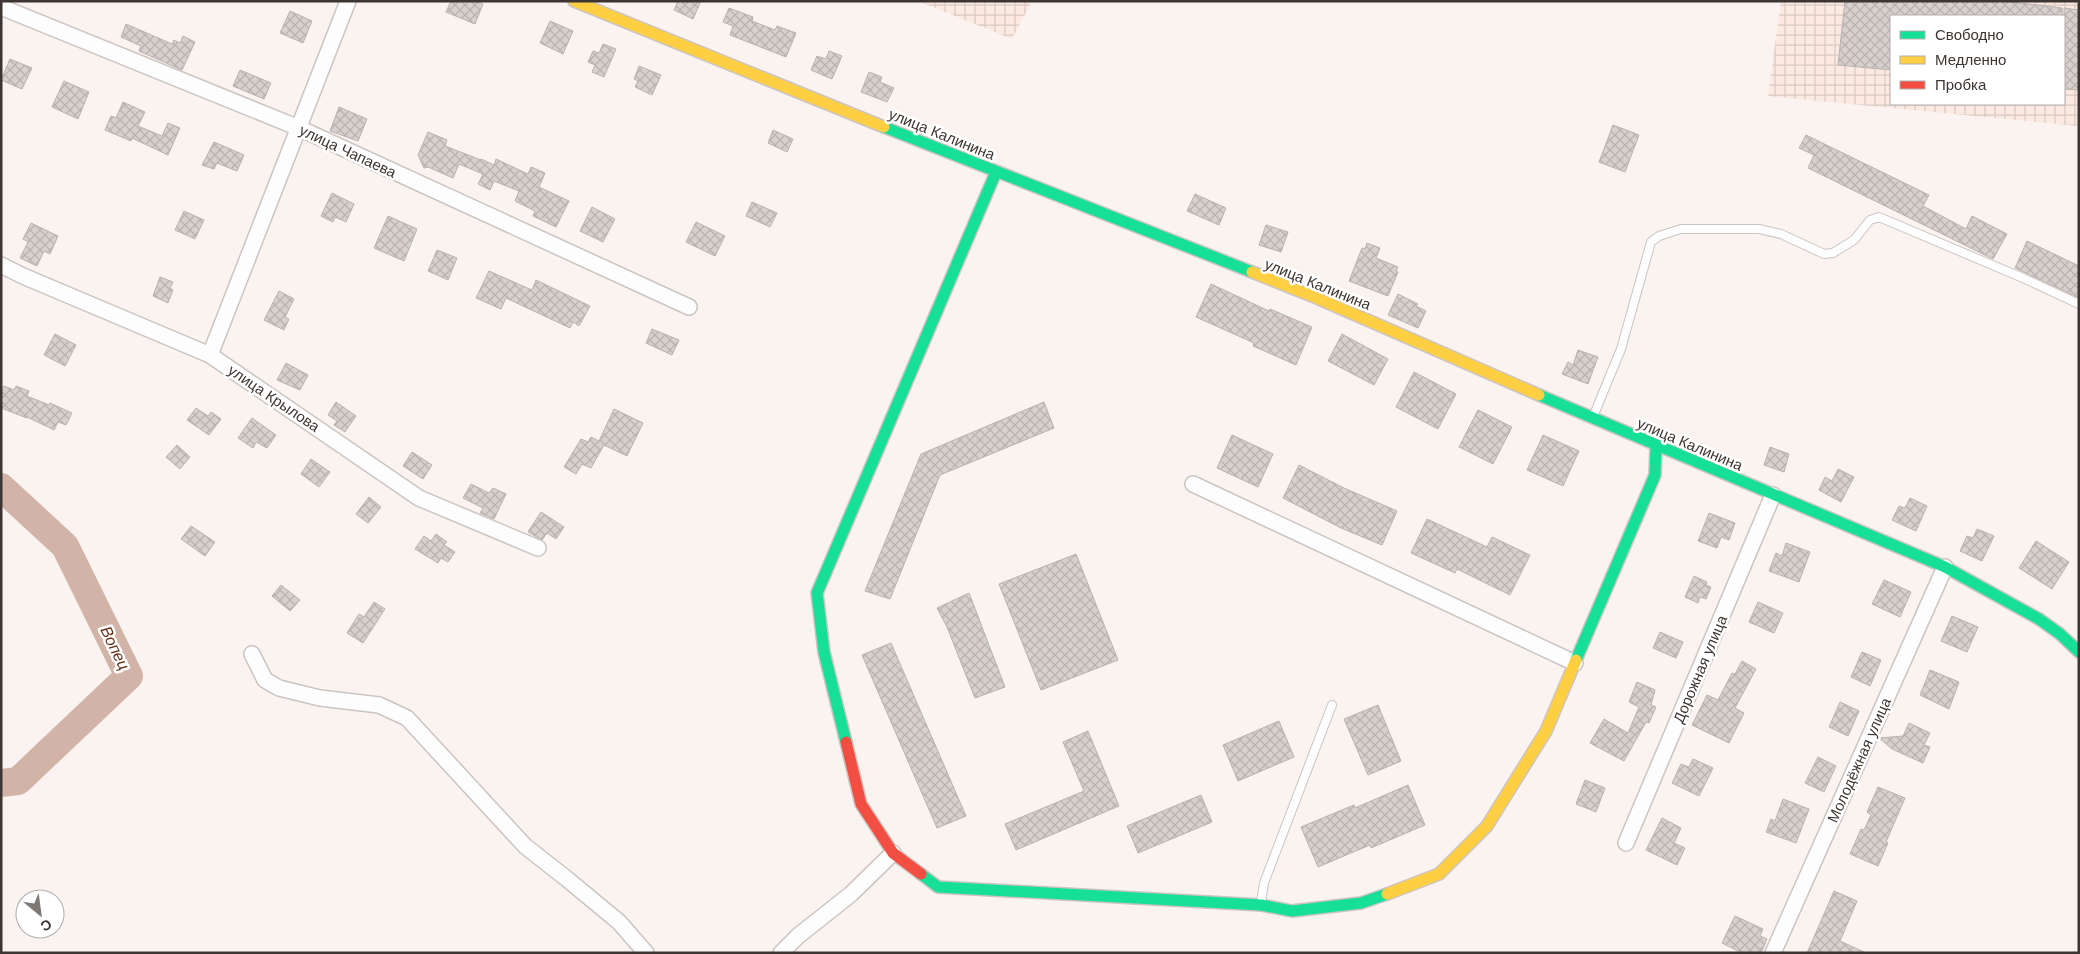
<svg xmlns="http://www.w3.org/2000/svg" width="2080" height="954" viewBox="0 0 2080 954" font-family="Helvetica,sans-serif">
	<defs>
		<pattern id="industrial-grid" width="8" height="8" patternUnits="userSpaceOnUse" patternTransform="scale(1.25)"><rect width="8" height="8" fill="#fceae2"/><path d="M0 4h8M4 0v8" fill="none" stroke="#d9c9c2"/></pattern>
		<pattern id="building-cross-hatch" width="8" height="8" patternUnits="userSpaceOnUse" patternTransform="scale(1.25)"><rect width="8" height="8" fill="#d7d0cd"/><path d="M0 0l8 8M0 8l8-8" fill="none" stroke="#b9b3b0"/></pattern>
	</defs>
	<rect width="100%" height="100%" fill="#faf3f0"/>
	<path fill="url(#industrial-grid)" fill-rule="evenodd" d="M918,1H1032L1012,39Z
		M1781,1H2079V126L1768,96ZM1891,16H2064V104H1891Z"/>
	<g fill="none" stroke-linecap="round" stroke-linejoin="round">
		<path stroke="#d1b4a7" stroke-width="28" d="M1,487L65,546L129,676L18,781L1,783"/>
	</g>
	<path fill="url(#building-cross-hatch)" stroke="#b9b2b0" d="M451,1H475L483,4L475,24L446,12Z
		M678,1H701L693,19L674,10Z
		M1845,1H2004L2062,8V16H1891V70L1838,65Z
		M729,8L753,17L752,21L775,30L777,26L796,33L786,57L730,35L733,26L723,22Z
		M2064,8L2079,10V90L2064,89Z
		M290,11L312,21L303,43L280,33Z
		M550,21L573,31L563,54L540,43Z
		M126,24L172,44L174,40L180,43L183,36L195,42L182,70L139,51L141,46L121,37Z
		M603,44L616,49L604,77L592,72L595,65L588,62L593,51L599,53Z
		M829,51L842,56L832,79L811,70L817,56L826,59Z
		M10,59L32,68L22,89L1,80Z
		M639,66L661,75L652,95L635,87L638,81L634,79Z
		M240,70L271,83L264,99L233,86Z
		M869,72L882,77L880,82L894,88L887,102L861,92Z
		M64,81L89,92L78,119L52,107Z
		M123,102L145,112L138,126L162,136L168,123L180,128L168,155L132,138L131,141L105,130L111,116L116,118Z
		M339,107L367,119L358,141L330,131Z
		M1613,125L1639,135L1625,172L1599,162Z
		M773,130L793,139L787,152L768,143Z
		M428,132L447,140L445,146L481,160V159L494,165L496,159L528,174L531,167L545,173L539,187L569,201L556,227L533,216L535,211L515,201L519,191L494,181L490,190L478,184L483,174L459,164L453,178L428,167L424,168L418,155Z
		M1806,135L1929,195L1923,206L1966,229L1972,216L2007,234L1993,259L1808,168L1814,155L1799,148Z
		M214,142L244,155L237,171L217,163L214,169L202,165Z
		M332,193L354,204L346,222L335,217L333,222L321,216Z
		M1195,194L1226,208L1219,225L1187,211Z
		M752,202L777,213L770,227L746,216Z
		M592,207L615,219L603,242L580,231Z
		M184,211L204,220L195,239L175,230Z
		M388,216L417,229L404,261L374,248Z
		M696,222L725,236L715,256L686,242Z
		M31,223L58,236L50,254L44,251L37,266L20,258L28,242L23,239Z
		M1266,225L1288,232L1281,252L1259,245Z
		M2027,241L2079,266V298L2015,268Z
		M1367,243L1380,248L1376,258L1398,267L1396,271L1398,272L1388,296L1349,281L1362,248L1365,249Z
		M437,250L457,258L448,280L428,271Z
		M489,271L532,290L536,280L590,306L579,326L573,322L570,328L506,298L501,309L476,298Z
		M160,277L173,282L170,288L173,290L168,303L153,296Z
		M1211,284L1269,311L1270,309L1312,327L1296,365L1253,346L1254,343L1196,317Z
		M279,291L294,299L285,317L289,319L284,330L264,320Z
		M1398,294L1418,304L1416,306L1426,311L1418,328L1388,315Z
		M652,329L679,340L672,355L646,343Z
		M55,334L76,345L65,366L44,355Z
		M1342,334L1388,359L1374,385L1328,361Z
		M1578,350L1598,357L1588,384L1562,374L1568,362L1573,365Z
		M286,363L308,375L300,390L277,380Z
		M1414,372L1456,394L1438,429L1396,407Z
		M4,386L14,390L16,386L29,391L27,396L49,405L50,403L72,413L66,425L58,422L54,430L27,417V418L1,408V393Z
		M336,402L356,416L345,432L334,425L337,421L328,415Z
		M1044,402L1054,428L940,475L890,599L865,591L921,454Z
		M196,408L208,416L211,412L221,419L209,435L187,420Z
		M614,409L643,423L627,456L604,445L591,468L582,464L576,474L564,467L581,439L588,442L591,437L599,441Z
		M1478,410L1512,427L1493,464L1459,447Z
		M252,418L276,435L267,448L256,442L253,448L238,438Z
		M1232,435L1273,454L1258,487L1217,468Z
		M1543,435L1579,451L1563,486L1527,470Z
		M177,445L190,457L180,469L166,457Z
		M1770,447L1789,454L1784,472L1764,465Z
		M412,452L432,465L423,479L403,466Z
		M311,459L330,472L319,487L301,474Z
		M1299,465L1344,488L1397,511L1382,545L1341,528L1283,498Z
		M1838,469L1854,477L1841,502L1819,490L1825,477L1832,481Z
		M471,484L489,493L493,488L506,494L494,519L480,513L483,508L463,498Z
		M369,497L381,507L368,523L356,514Z
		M1910,498L1927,506L1916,531L1892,520L1899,506L1905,508Z
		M541,512L564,527L556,539L547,533L542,540L528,532Z
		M1709,513L1735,523L1729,540L1721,537L1717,548L1698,541Z
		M1427,519L1487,547L1492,537L1530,555L1510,595L1457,569L1455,573L1411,553Z
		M191,526L215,542L205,556L181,539Z
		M1977,529L1994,536L1982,561L1960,551L1967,536L1973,538Z
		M436,534L447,542L444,545L455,552L448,562L441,558L438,563L415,549L424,536L431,541Z
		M2036,541L2069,562L2052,589L2019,568Z
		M1786,543L1810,552L1799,582L1769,571L1776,553L1782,556Z
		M1076,554L1118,660L1041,690L999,584Z
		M1694,576L1707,582L1706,585L1711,587L1706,599L1700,597L1698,603L1685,597Z
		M1884,580L1911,592L1900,617L1872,604Z
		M281,585L300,600L290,611L272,596Z
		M969,593L1005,687L975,698L947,627L937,608Z
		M374,602L385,609L363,643L347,633L359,614L364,617Z
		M1758,602L1783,613L1774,633L1749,622Z
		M1952,616L1978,627L1967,652L1941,641Z
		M1660,632L1683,642L1676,658L1653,648Z
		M891,643L966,816L937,828L862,655Z
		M1862,652L1881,660L1870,686L1851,677Z
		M1742,661L1756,669L1735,708L1744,713L1729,743L1692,725L1707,695L1718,700L1732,673L1735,674Z
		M1930,670L1959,682L1949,709L1920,695Z
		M1637,682L1655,690L1651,705L1656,707L1649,723L1646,722L1624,761L1590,743L1604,719L1628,733L1639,707L1629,702Z
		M1840,702L1859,711L1848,736L1829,727Z
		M1378,705L1401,761L1368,775L1344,719Z
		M1279,721L1294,757L1238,781L1223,745Z
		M1909,723L1930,733L1924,745L1930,747L1923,763L1892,749L1879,738L1903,736Z
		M1088,731L1119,806L1016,850L1005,824L1084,791L1063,742Z
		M1818,757L1836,766L1824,792L1805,783Z
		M1693,759L1713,768L1699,796L1672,783L1681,764L1689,767Z
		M1585,780L1605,788L1596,812L1576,804Z
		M1408,785L1425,825L1371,848L1370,845L1318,867L1301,827L1354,805L1355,808Z
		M1878,787L1905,798L1886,842L1888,843L1878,866L1850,854L1861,829L1864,830L1871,815L1867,812Z
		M1201,795L1212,822L1138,853L1127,826Z
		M1783,799L1809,809L1796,843L1766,832L1771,819L1775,821Z
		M1662,818L1681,828L1674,843L1685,848L1677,865L1646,850Z
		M1834,891L1857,901L1840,941L1866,953H1807Z
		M1735,916L1763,929L1760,936L1767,939L1761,953H1742L1722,943Z"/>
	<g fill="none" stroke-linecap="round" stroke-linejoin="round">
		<g stroke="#cbc5c2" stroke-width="10">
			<path id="lane" d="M1593,417L1621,349L1651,242L1659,236L1681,229H1759L1781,234L1824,254L1833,253L1854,240L1870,220L1879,217L2023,278L2079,304
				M1261,903L1264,883L1332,705"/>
		</g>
		<g stroke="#cbc5c2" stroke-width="18">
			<path id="street" d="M1,7L299,128L689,307
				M1,265L23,276L210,355L419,498L538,548
				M210,355L348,1
				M1193,484L1575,663
				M252,654L265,680L279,688L320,698L379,705L407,718L525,846L567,879L619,922L646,953
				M1626,843L1773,495
				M781,953L798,936L851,894L893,853
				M1773,953L1945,567"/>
		</g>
		<g stroke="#cbc5c2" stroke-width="14">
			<path id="fast" d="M884,127L1252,272
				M1539,395L1945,567L2039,619L2060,634L2079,652
				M1576,660L1655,475L1656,446
				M846,742L824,652L817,593L996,172
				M921,874L938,887L1261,905L1292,911L1361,903L1387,894"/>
		</g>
		<g stroke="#cbc5c2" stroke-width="14">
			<path id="slow" d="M574,1L884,127
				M1252,272L1317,298L1539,395
				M1387,894L1439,874L1487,826L1546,731L1576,660"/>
		</g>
		<g stroke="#cbc5c2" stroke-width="14">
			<path id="jam" d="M846,742L861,804L893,853L921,874"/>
		</g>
		<use href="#lane" stroke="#fefdfd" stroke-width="8"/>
		<use href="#street" stroke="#fefdfd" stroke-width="15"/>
		<use href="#fast" stroke="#16e098" stroke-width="11"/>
		<use href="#slow" stroke="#ffcf43" stroke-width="11"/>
		<use href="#jam" stroke="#f24e42" stroke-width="11"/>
	</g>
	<g text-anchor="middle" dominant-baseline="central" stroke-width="5" stroke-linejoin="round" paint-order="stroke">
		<g font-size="15" fill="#3c3532" stroke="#fff">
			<text transform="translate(942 134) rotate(22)">улица Калинина</text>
			<text transform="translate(348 151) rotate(25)">улица Чапаева</text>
			<text transform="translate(1318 284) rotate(22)">улица Калинина</text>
			<text transform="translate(274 398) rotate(34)">улица Крылова</text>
			<text transform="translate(1690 444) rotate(23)">улица Калинина</text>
			<text transform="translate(1700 669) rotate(-67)">Дорожная улица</text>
			<text transform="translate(1859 760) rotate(-66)">Молодёжная улица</text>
		</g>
		<g font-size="16" font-style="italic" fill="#643018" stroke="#fff">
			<text transform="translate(115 648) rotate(64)">Вопец</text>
		</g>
	</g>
	<rect width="2080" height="954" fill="none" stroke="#3c3532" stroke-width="5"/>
	<rect x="1890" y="15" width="175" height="90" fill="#ffffff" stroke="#b1aead"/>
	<rect x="1900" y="31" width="25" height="8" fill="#16e098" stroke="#b1aead"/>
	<text x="1935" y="40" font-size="15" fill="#3c3532">Свободно</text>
	<rect x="1900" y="56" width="25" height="8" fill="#ffcf43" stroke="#b1aead"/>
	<text x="1935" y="65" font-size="15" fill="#3c3532">Медленно</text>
	<rect x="1900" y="81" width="25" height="8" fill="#f24e42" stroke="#b1aead"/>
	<text x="1935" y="90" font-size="15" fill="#3c3532">Пробка</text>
	<g transform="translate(40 914) rotate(151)"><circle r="24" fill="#ffffff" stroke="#b1aead"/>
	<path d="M0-4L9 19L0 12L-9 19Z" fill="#7e7874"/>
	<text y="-8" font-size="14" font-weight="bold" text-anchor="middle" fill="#3c3532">С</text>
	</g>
</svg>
